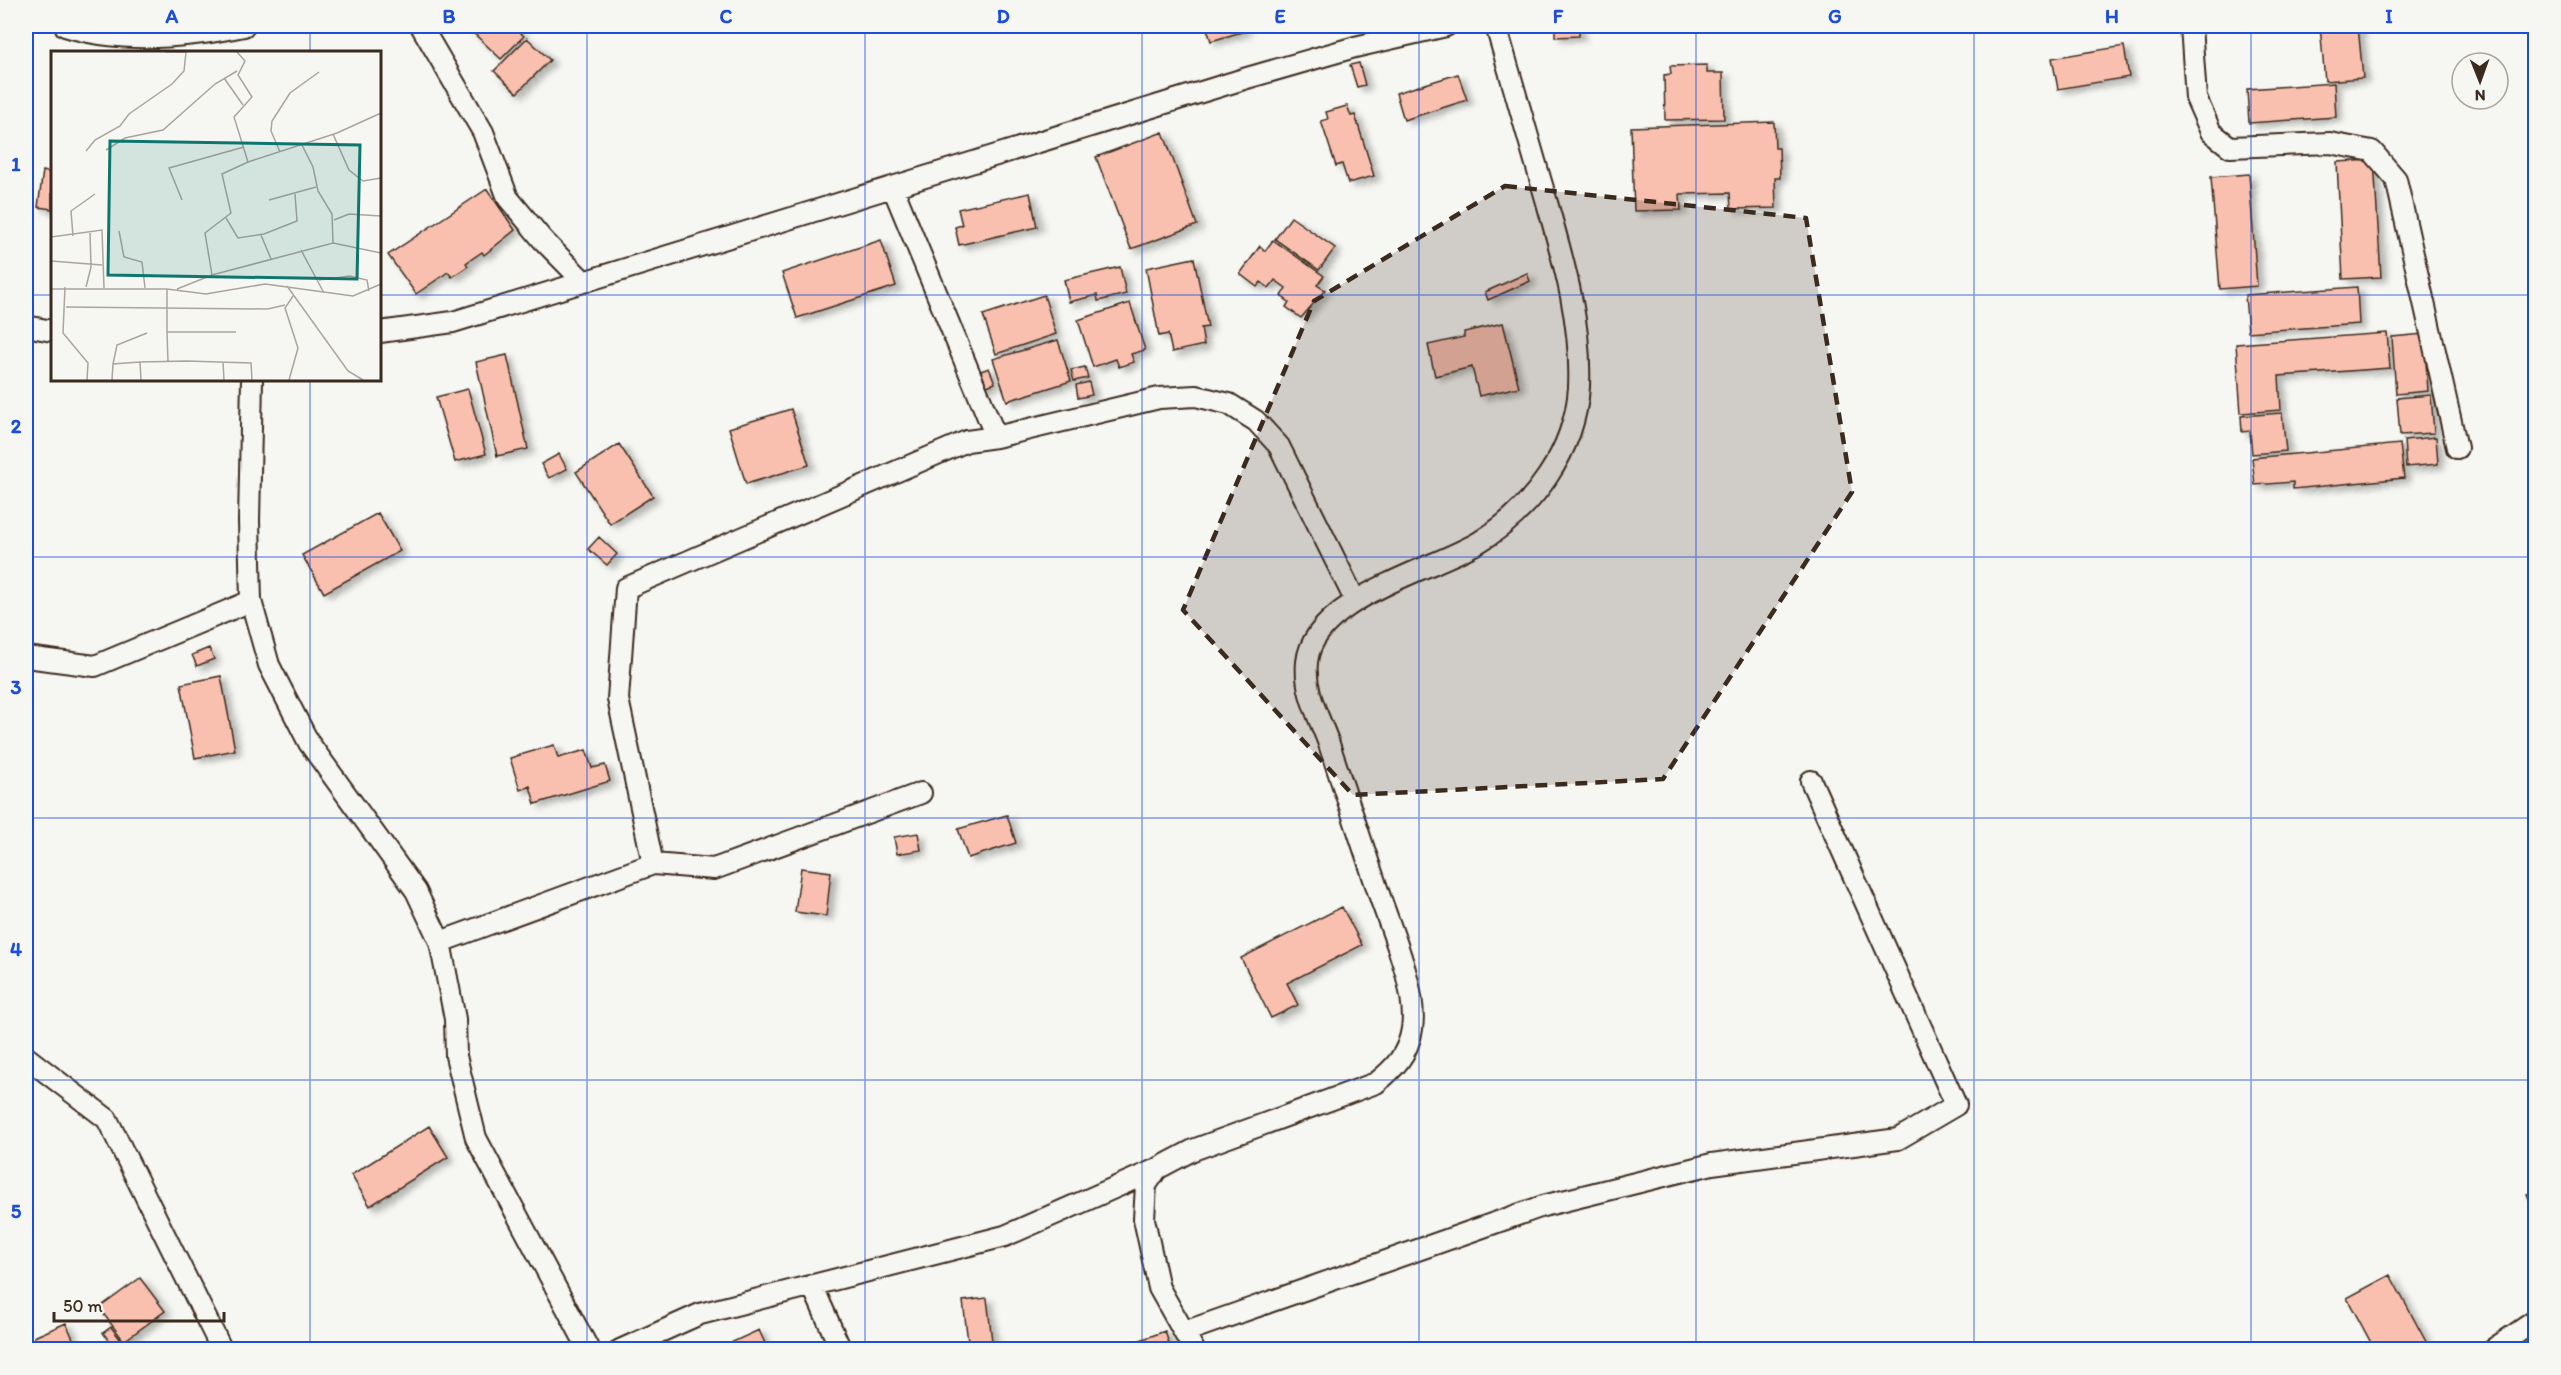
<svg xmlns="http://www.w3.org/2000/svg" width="2561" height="1375" viewBox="0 0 2561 1375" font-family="Itim,sans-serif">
	<defs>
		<filter id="shadow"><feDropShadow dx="6" dy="4" stdDeviation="3" flood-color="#0004"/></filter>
	</defs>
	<rect width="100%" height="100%" fill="#f6f6f2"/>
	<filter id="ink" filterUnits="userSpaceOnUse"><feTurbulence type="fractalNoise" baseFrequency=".0167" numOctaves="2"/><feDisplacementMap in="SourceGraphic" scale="12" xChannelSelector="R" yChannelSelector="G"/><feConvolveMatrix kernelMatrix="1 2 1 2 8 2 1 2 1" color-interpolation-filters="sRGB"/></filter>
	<g filter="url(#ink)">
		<path fill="#f9c0af" stroke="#3b2a1e" stroke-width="1.5" filter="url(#shadow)" d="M466,26H513L524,36L501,59Z
			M1206,26H1243L1245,31L1211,41Z
			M1555,26H1579V36L1555,37Z
			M2320,26H2358L2363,78L2325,81Z
			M527,38L550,60L517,93L494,71Z
			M2124,46L2129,77L2058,89L2052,58Z
			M1359,63L1365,85L1357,87L1350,65Z
			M1707,65V73H1723L1724,119L1665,120L1664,75L1671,74L1670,66Z
			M1458,74L1467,100L1404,120L1396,93Z
			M2334,83L2336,117L2249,123L2247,89Z
			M1347,106L1351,116L1355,115L1374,176L1348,183L1342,164L1336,166L1321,121L1328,119L1326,112Z
			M1774,122L1775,148H1779L1780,178H1775L1776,208L1731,209L1730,193L1680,194L1681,210L1634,211L1631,127Z
			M1163,132L1197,225L1131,249L1096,157Z
			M2374,160L2381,277L2343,279L2337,162Z
			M43,171L52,173V209L38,207Z
			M2249,174L2257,286L2220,289L2211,177Z
			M487,189L515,230L484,255L482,252L466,263L468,266L452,277L448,272L416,294L388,255Z
			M1030,193L1037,227L959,245L955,227L962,225L958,209Z
			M1291,217L1335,248L1319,270L1275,239Z
			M881,240L896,286L797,318L782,273Z
			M1273,240L1324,276L1317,285L1325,290L1301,318L1286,307L1289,302L1281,296L1286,288L1275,280L1269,288L1261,282L1257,287L1240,274L1260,246L1265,251Z
			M1194,258L1208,327L1201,328L1204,345L1172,352L1168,334L1159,336L1146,268Z
			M1120,267L1126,294L1098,301L1097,295L1069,302L1064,280Z
			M1527,273L1530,281L1488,300L1485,292Z
			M2357,287L2359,324L2248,332L2245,295Z
			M1044,295L1056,334L996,354L983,315Z
			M1130,303L1145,350L1131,354L1134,362L1119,367L1116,359L1093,367L1078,320Z
			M1503,323L1519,387L1479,396L1472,367L1435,376L1428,345L1464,337V332Z
			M2387,333L2390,368L2279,376L2281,410L2241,413L2236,344Z
			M2424,334L2428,391L2396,394L2392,337Z
			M1058,340L1071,381L1007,401L993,359Z
			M507,355L528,449L497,456L476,362Z
			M1085,367L1088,378L1074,381L1071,370Z
			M989,368L995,383L978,389L973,374Z
			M1089,382L1092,395L1078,398L1076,385Z
			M468,389L486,454L455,462L436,397Z
			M2431,395L2434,433L2400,435L2397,398Z
			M791,409L809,465L746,484L729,428Z
			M2282,413L2286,451L2252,454L2250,431L2242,432L2241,416Z
			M2436,437L2438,464L2406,467L2404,440Z
			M619,444L653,496L610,524L576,472Z
			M2400,444L2404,478L2293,489V482L2255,485L2252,458Z
			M559,454L567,469L549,478L541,464Z
			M378,513L400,551L324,593L302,555Z
			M599,537L617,554L607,565L588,549Z
			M209,648L214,659L197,666L192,655Z
			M221,676L235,750L195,758L181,684Z
			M554,745L558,758L586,750L592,768L605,765L610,781L535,804L530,786L520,790L510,758Z
			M1007,815L1016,843L968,858L958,829Z
			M918,833L921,850L897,854L894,837Z
			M801,868L831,872L826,916L795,912Z
			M1342,907L1362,945L1287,983L1298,1005L1271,1018L1241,958Z
			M429,1126L448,1157L370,1206L351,1175Z
			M2536,1191V1215L2527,1194Z
			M2390,1275L2430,1349L2375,1350L2347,1298Z
			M140,1278L165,1311L124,1341L99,1308Z
			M987,1298L993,1350H969L963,1301Z
			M66,1323L78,1350H39L34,1337Z
			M111,1327L124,1344L117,1350L103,1333Z
			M759,1330L768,1350H731L728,1344Z
			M1165,1331L1171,1350H1113Z"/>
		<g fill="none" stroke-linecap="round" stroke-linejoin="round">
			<g stroke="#3b2a1e" stroke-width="24">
				<path id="street" d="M65,26C122,44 186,38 244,26
					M421,26L483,132L508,198L542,239L584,282
					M2191,26L2196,98L2211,132L2230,147L2330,143L2372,151L2396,179L2457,448
					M893,188L996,437
					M26,326L52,331
					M380,332L453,322L1247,78L1355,47L1446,26
					M252,380L249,521L251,601L269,665L309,743L416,891L440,942L455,1019L456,1056L476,1138L589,1350
					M26,657L95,666L251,601
					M653,864L618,699L626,588L967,441L996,437L1159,398L1196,396L1229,404L1256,421L1279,446L1355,600
					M440,942L653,864L714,869L921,793
					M26,1057L107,1119L222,1350
					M812,1285L841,1350
					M1184,1332L1543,1206L1712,1164L1898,1139L1956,1105L1811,781
					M620,1350L700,1314L1005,1236L1157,1169
					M1194,1350L1159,1288L1144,1219L1146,1185L1157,1169L1193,1150L1376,1083C1395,1068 1408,1054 1412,1029C1418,992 1392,932 1380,897C1363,846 1346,795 1329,744C1319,716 1304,693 1307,662C1313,599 1432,570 1479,542C1533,509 1575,451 1579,387C1582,320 1562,256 1544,192C1528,137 1512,81 1496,26
					M2492,1350L2536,1320"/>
			</g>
			<use href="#street" stroke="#f6f6f2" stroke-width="20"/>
		</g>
	</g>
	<path fill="#3b2a1e" fill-opacity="0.2" stroke="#3b2a1e" stroke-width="4.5" stroke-dasharray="12 8" stroke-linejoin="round" d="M1505,186L1806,218L1852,492L1663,779L1353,795L1183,610L1314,301Z"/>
	<path fill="none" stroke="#1d4ed8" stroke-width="1.5" stroke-opacity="0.55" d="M310,26V52M587,26V1350M865,26V1350M1142,26V1350M1419,26V1350M1696,26V1350M1974,26V1350M2251,26V1350M26,295H52M380,295H2536M310,380V1350M26,557H2536M26,818H2536M26,1080H2536"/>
	<g transform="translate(51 51)">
		<rect width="330" height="330" fill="#f6f6f2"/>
		<path fill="none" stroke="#aba49d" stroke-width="1.5" d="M114,1H135M173,27L192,54M282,83L298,119L312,130L330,127M251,94L262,116L267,140L281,163L282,192M55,99L74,87L112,79L164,33L186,20M35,100L44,89L69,75L78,63L121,33L133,20L135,1M229,101L220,80L221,70L239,42L268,21M197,111L286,82L330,62M131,149L118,117L193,96M218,149L265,136M175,167L187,187L213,183L246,170L244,143M283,169L298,163L330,165M68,180L73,206L91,211L94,237M210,184L220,208M22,185L20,160L44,143M0,186L51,179L53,237M250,199L273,242M0,210L51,214M161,224L154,182L180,162L171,123L197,111L183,66L201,46L187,24L194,10L186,1M268,229L299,225L316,229L318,240M236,235L297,320L312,329M14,236L12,282L37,312L36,329M35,236L40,216L39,182M0,238H116L155,243L214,233L302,245L330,233M116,238V281H185M126,238L161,224L282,192L330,202M15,256L217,258L234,254M116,281L117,311M172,311L173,329M62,313L66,294L96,282M61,329L62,313L89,311M90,329L89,311L136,310L200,312L201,329M238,329L247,297L234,257L242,245"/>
		<path fill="#0f766e" fill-opacity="0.15" stroke="#0f766e" stroke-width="3" d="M59,90L309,94L306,228L57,224Z"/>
		<rect width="330" height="330" fill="none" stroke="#3b2a1e" stroke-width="3"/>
	</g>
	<rect width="2561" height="1375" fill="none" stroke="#f6f6f2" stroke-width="66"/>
	<g transform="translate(2480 81) rotate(179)"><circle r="28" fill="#f6f6f2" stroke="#aba49d" stroke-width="1.5"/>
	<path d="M0-4.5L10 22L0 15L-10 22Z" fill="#3b2a1e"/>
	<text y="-9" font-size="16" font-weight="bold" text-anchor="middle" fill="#3b2a1e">N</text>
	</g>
	<path d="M54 1312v9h170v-9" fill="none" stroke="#3b2a1e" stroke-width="3"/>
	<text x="63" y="1312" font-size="18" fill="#3b2a1e" stroke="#f6f6f2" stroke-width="4.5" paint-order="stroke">50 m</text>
	<rect x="33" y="33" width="2495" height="1309" fill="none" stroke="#1d4ed8" stroke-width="2"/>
	<g font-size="20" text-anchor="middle" font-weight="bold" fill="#1d4ed8">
		<text x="172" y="23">A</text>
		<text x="449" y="23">B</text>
		<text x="726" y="23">C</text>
		<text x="1003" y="23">D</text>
		<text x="1280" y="23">E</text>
		<text x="1558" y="23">F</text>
		<text x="1835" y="23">G</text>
		<text x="2112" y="23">H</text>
		<text x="2389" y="23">I</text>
		<text x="16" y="171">1</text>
		<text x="16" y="433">2</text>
		<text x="16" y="694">3</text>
		<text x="16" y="956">4</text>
		<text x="16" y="1218">5</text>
	</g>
</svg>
